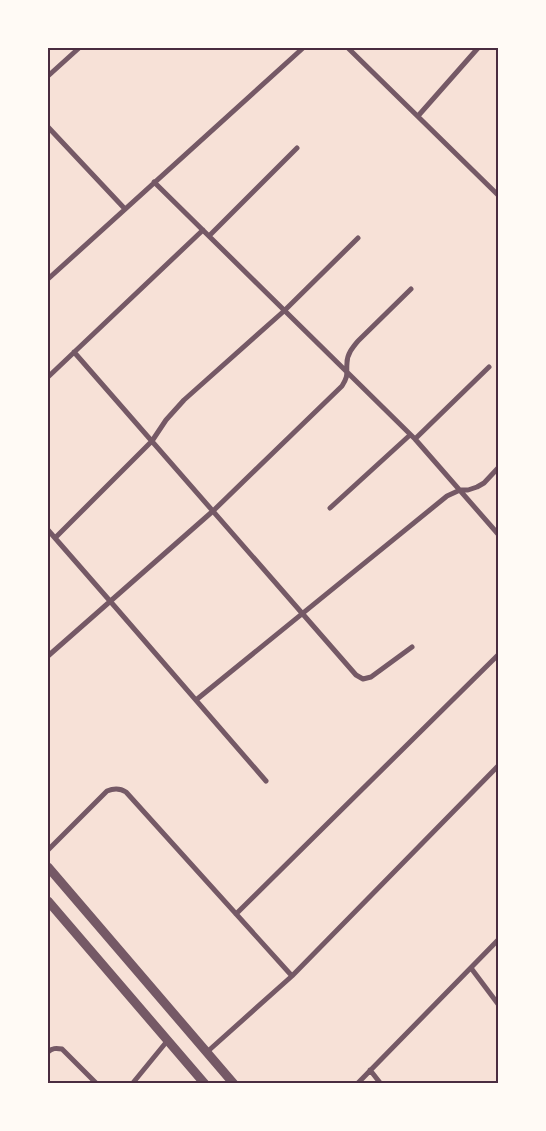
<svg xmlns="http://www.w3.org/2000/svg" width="546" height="1131" viewBox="0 0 546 1131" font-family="'Space Grotesk',sans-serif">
	<rect width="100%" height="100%" fill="#f7e1d7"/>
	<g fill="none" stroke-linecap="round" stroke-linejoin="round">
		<path stroke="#755966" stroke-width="5" d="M348,48L498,195
			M48,76L79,48
			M418,116L478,48
			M48,127L125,209
			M154,182L415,439L498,534
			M209,236L297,148
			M48,279L303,48
			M74,352L356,675L363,679L371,677L412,647
			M48,377L203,230
			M415,439L489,367
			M330,508L410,435
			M48,530L110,601L266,781
			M55,538L152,441L166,420L184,400L284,311L358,238
			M48,656L213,511L342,386C349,375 346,374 347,363C347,354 353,347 358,341L411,289
			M196,700L447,496L460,490H468L477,487L484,483L498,468
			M48,850L107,791C114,788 120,788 126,792L292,976
			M236,914L498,655
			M471,968L498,1004
			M48,1052C52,1048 56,1048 62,1049L97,1084
			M207,1052L292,976L498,766
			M370,1070L381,1084
			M132,1084L168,1040
			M357,1084L498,940"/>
		<path stroke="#755966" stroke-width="9" d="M48,867L234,1084
			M48,901L205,1084"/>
	</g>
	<rect width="546" height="1131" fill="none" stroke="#fffaf5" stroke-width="98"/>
	<rect x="49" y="49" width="448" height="1033" fill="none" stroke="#4a2c40" stroke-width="2"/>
</svg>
